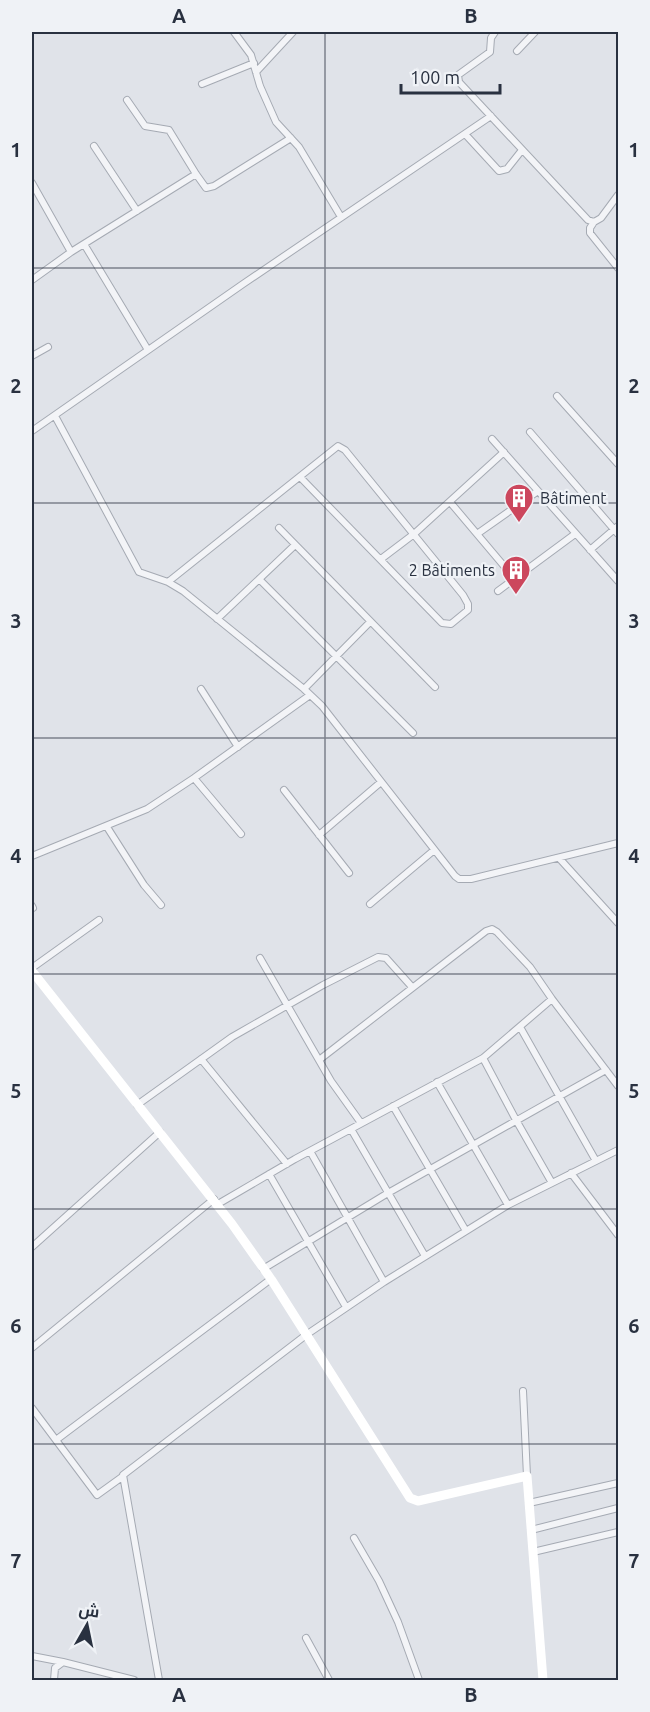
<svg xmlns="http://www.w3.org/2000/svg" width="650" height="1712" viewBox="0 0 650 1712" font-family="Ubuntu,Cairo,sans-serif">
	<rect width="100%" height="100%" fill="#e0e3e9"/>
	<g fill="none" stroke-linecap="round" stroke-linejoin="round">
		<g stroke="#a5aab3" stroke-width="8">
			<path id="street" d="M234,32L251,55L260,86L276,122L299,147L341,217
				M495,32L491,38L490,52L458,75L459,82L588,220L594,222L601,218L618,195
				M517,51L535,32
				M256,72L293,32
				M202,84L254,63
				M127,100L145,126L169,130L196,174L206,188L214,186L291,138
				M465,134L499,171L507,169L522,150
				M94,146L137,211
				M32,183L71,252
				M594,222L590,228V233L618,268
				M84,244L148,350
				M32,280L71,252L196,174
				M32,356L48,347
				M557,396L618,464
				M55,416L139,572L168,582L183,591L304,689L322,706L455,876L459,879H471L618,843
				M32,431L243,284L491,116
				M530,432L618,534
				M492,439L618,581
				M450,502L515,579
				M279,528L435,687
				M477,534L538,491
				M590,550L618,526
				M381,559L414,534L504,452
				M259,579L413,733
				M168,582L338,446L345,450L463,595L468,604V610L451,624L442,623L300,477
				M498,591L575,534
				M217,619L295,545
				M201,689L238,747
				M304,689L370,622
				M194,778L241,834
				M284,790L349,873
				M107,827L144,885L161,905
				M319,835L381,782
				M32,856L147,809L194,778L310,695
				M559,858L618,923
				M370,904L433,851
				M32,906L33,908
				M260,958L331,1081L361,1123
				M32,968L99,920
				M520,1027L596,1161
				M483,1058L516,1120L552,1183
				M201,1059L287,1164
				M319,1060L486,931L492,929L497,932L530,967L552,999L618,1086
				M437,1082L508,1205
				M137,1105L232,1037L323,985L378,957L386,958L412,987
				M393,1106L466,1231
				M351,1129L425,1256
				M310,1151L384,1282
				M571,1173L618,1235
				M269,1174L346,1307
				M218,1204L295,1159L483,1058L552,999
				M32,1247L160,1132
				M263,1269L388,1193L606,1070
				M32,1348L214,1199
				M523,1391L527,1476
				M32,1408L97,1495L122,1477
				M56,1440L271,1279
				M529,1503L618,1483
				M531,1530L618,1508
				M354,1538L379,1581L398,1622L419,1680
				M533,1552L618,1532
				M306,1638L329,1680
				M32,1656L63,1662
				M54,1680L55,1668L63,1662L134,1680
				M159,1680L123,1475L306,1335L384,1282L508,1205L618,1150"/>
		</g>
		<use href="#street" stroke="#f3f4f7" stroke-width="6"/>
		<path stroke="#fff" stroke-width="9" d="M32,971L232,1224L271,1279L410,1498L418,1501L527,1476L543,1680"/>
	</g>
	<path fill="none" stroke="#293140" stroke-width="1.5" stroke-opacity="0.55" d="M325,32V1680M32,268H618M32,503H618M32,738H618M32,974H618M32,1209H618M32,1444H618"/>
	<defs>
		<g id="building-pin" transform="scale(1.5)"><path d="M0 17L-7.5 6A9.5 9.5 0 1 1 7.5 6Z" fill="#cc475d" stroke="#eff2f6"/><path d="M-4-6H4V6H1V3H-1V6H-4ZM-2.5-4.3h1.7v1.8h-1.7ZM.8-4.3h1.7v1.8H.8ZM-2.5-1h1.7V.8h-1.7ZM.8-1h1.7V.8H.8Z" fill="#fff"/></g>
	</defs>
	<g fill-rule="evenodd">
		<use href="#building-pin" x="519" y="498"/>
		<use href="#building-pin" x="516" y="570"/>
	</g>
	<g text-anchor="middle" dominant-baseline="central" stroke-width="4.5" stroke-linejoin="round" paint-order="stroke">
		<g font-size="16" fill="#293140" stroke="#eff2f6" text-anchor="start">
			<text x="540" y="498">Bâtiment</text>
			<text x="495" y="570" text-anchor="end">2 Bâtiments</text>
		</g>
	</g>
	<rect width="650" height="1712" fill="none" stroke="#eff2f6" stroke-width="66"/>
	<g transform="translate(87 1625) rotate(9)" stroke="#eff2f6" stroke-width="4.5" paint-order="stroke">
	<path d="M0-4.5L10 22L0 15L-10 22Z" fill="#293140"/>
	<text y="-9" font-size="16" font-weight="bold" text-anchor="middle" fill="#293140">ش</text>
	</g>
	<path d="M401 84v9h99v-9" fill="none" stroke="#293140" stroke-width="3"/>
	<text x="410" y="84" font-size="18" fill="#293140" stroke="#eff2f6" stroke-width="4.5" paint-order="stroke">100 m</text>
	<rect x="33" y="33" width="584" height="1646" fill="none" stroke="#293140" stroke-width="2"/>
	<g font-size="20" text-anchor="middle" font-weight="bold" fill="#293140">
		<text x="179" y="23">A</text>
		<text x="471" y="23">B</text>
		<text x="16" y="157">1</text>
		<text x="634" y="157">1</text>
		<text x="16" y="393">2</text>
		<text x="634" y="393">2</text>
		<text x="16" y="628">3</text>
		<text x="634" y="628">3</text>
		<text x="16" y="863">4</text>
		<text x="634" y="863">4</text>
		<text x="16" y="1098">5</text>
		<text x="634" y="1098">5</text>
		<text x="16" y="1333">6</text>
		<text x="634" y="1333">6</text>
		<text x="16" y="1568">7</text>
		<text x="634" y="1568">7</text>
		<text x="179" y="1702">A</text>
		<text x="471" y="1702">B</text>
	</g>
</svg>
